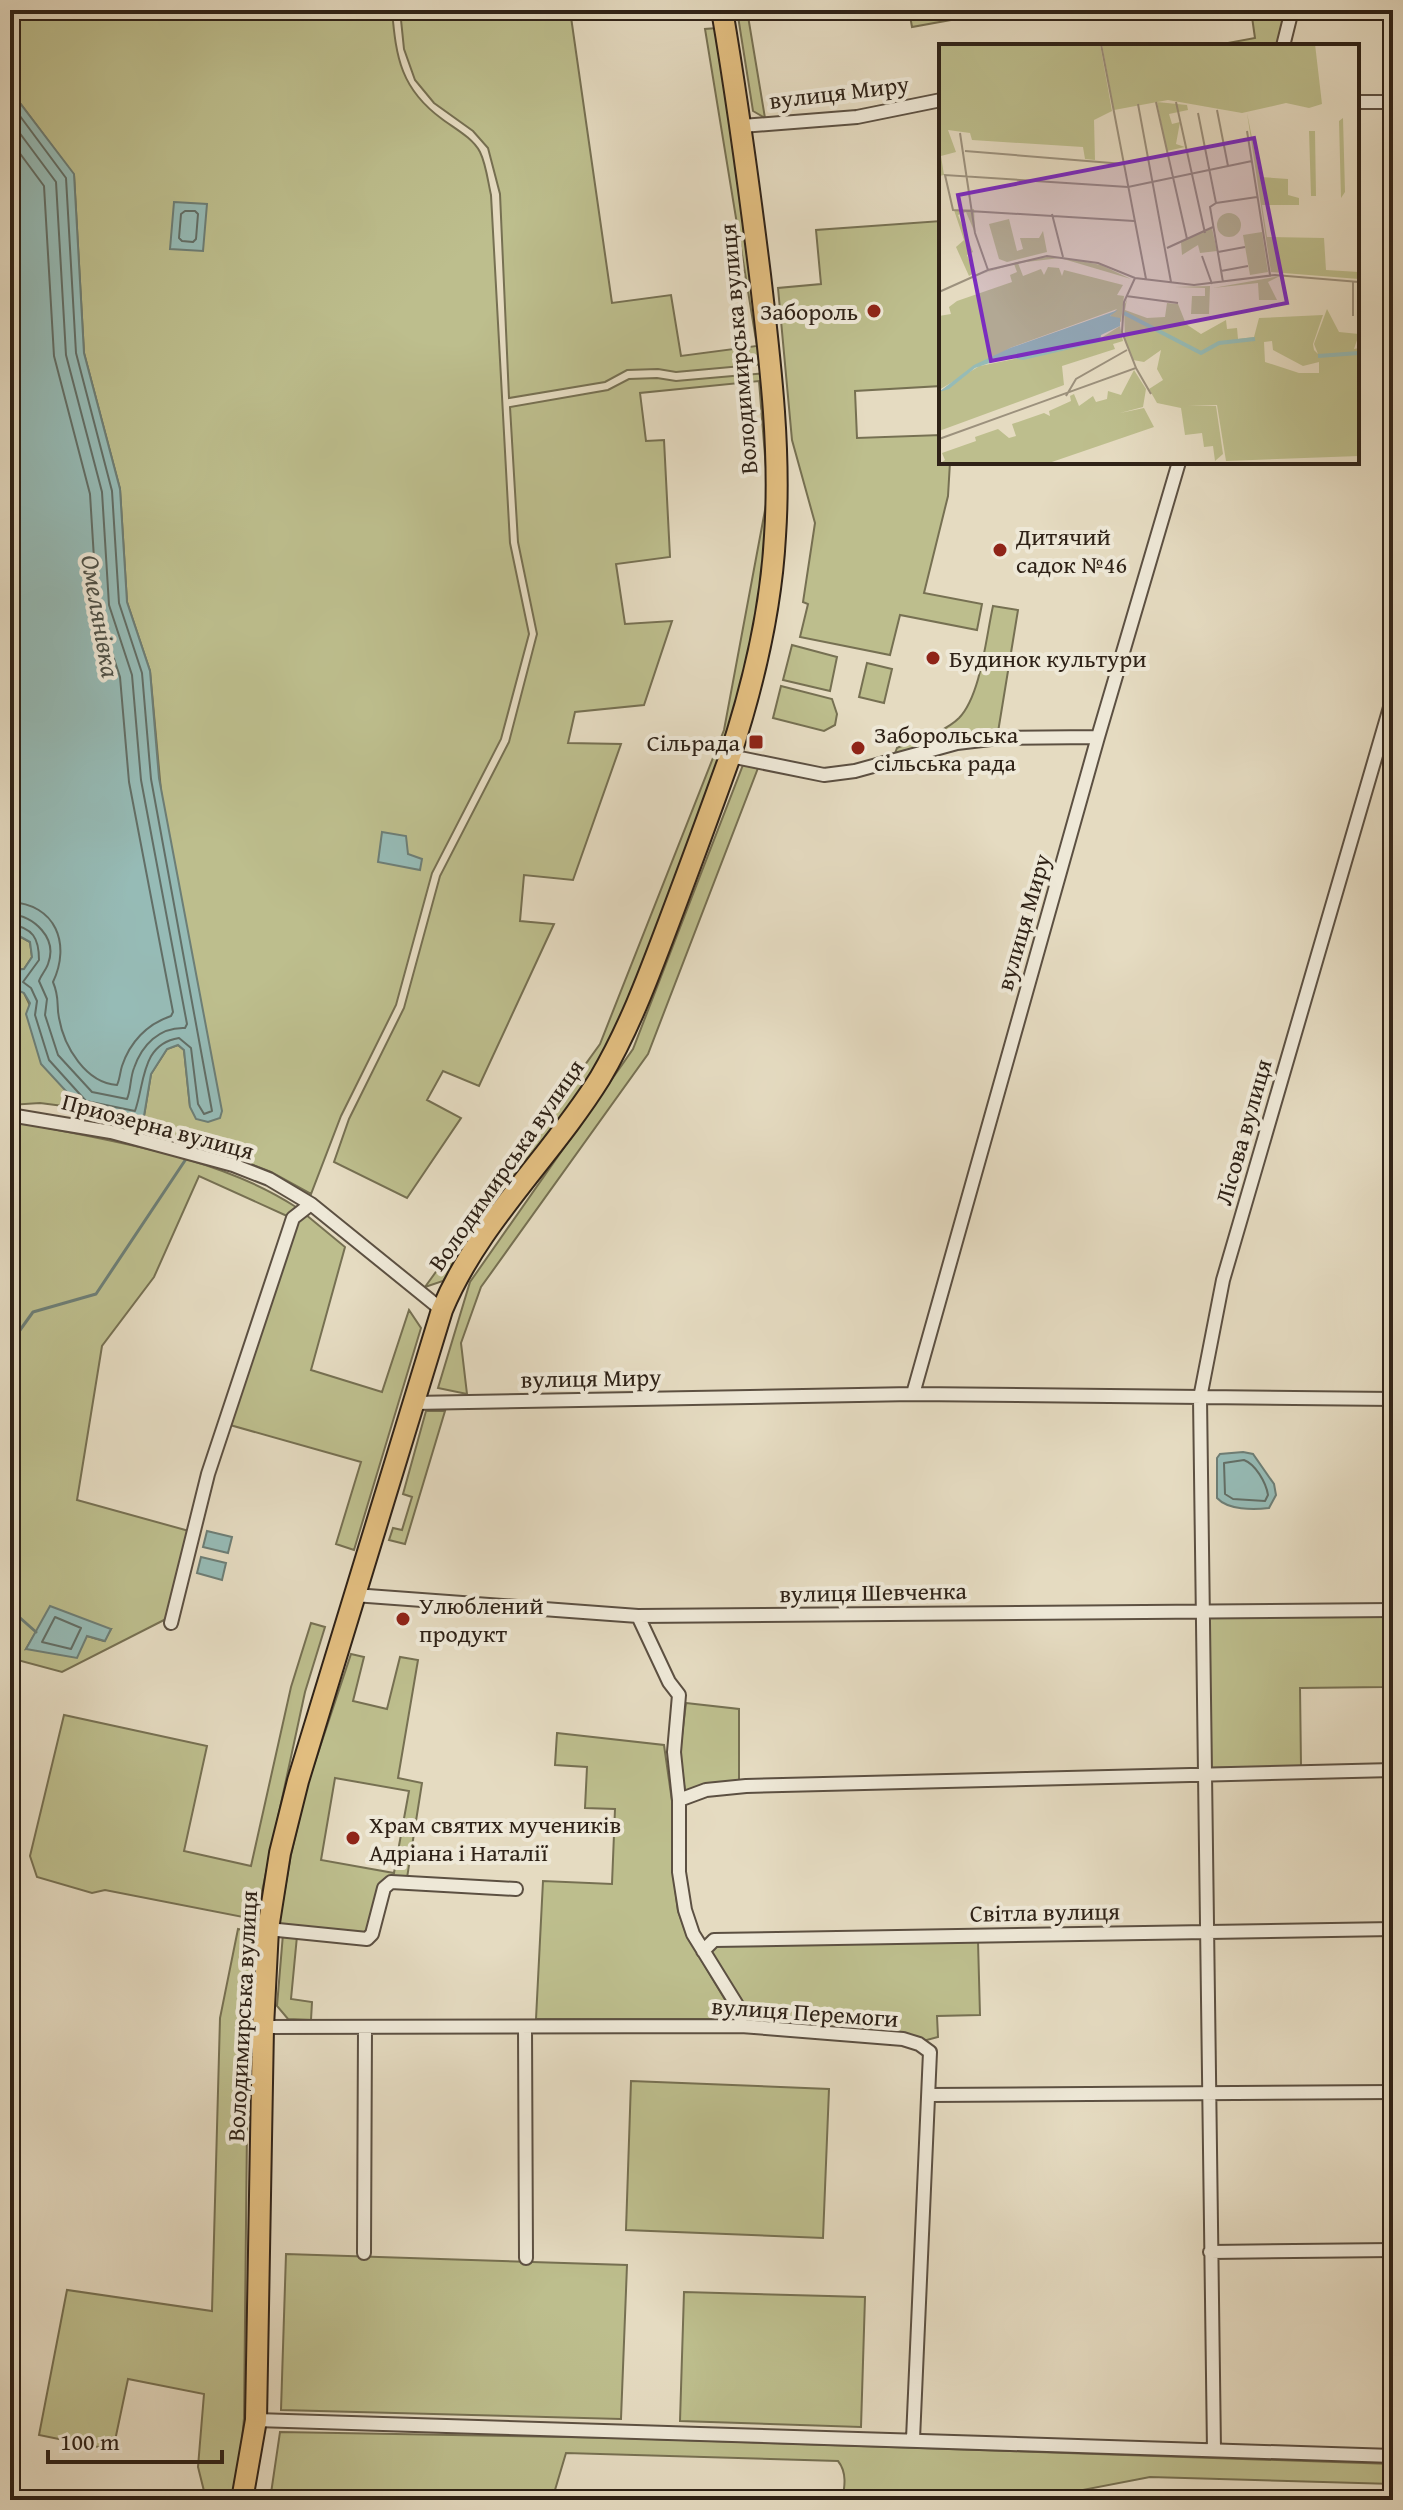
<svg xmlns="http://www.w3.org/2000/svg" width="1403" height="2510" viewBox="0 0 1403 2510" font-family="'Gentium Book Plus',serif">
	<rect width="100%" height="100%" fill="#e5dbc1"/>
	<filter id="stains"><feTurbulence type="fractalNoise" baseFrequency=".0025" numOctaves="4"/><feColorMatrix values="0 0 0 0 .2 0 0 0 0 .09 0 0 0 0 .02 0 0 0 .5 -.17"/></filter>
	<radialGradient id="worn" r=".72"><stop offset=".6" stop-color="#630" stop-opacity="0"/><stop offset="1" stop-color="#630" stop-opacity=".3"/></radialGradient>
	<path fill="#bdbe8d" stroke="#767052" stroke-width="2" fill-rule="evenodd" d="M10,10H392C396,58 401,89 442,119C454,128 473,138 480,152C486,164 488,182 491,195L510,543L529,634L501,739L432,873L396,1005L341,1116L311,1194L271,1172L235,1158L112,1126L114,1116L143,1122L151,1074L167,1049L178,1045L184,1050L190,1107L150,671L127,602L120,489L84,353L74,175L20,103Z
		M400,10H570L612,303L671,295L681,356L757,346L705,29L717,28L765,364L676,372L658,369L627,370L605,382L509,398L500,194L488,148L473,131L434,103L415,80L404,49Z
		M737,10H747L765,118L753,111Z
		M909,10H1006L912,27Z
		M1251,10H1288L1279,46H1212L1255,38Z
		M941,221V386L855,391L857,438L941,435V462H950L948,496L924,593L982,604L977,630L900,615L890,655L800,637L808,604L803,602L815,523L792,440L778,288L821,284L816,230Z
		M766,373L773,495L766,579L733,734L651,951L594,1076L487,1217L443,1281L425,1287L600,1044L724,730L768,494L759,381L640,393L646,441L664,440L670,557L616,564L625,624L672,621L644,705L575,712L568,743L621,744L573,880L524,875L520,921L554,924L479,1086L443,1071L427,1100L461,1118L407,1198L334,1162L349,1119L404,1008L440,876L509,742L537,634L518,542L510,407L608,390L629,379L657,378L676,381Z
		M993,606L1018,610L998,732L956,738L894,756L897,748C916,740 944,733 959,718C981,695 986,637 993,606Z
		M792,645L837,657L830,691L783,680Z
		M867,663L892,669L884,703L859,697Z
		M781,686L832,699L837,714L835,725L824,731L773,718Z
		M743,765L758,768L648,1054L481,1287L461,1343L467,1394L438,1388L470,1282L633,1049Z
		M10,931L30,942L32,957L24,969L13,970L79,1108L40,1103L10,1105Z
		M10,1123L28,1124C119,1143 217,1156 296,1207L287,1216L199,1176L154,1277L102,1346L77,1500L189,1531L168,1618L62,1672L10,1658ZM111,1629L104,1641L87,1636L26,1649L36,1632Z
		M305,1214L345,1247L311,1370L382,1392L409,1310L421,1328L354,1550L336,1544L361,1462L230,1425L295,1221Z
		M426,1411H445L405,1544L389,1540L393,1528L402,1530L412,1497L403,1494Z
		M1384,1616L1385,1687L1300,1688L1301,1766L1211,1768L1209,1617Z
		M311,1623L325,1627L305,1692L258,1910L248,1918L105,1890L92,1893L37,1877L30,1856L64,1715L207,1746L184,1851L251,1866L291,1687Z
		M351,1654L364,1657L353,1701L387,1709L400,1657L418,1660L398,1778L422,1783L407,1878L390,1877L366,1934L279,1924L291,1854L308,1783ZM335,1778L409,1791L394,1873L321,1860Z
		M686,1703L739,1709V1781L685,1792L680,1752Z
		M557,1733L664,1745L672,1801L673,1872L678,1911L687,1936L730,2008L728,2019H536L543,1881L612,1884L615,1809L585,1808L587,1767L555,1765Z
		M238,1929L259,1933L248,2032L244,2418L240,2462L231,2499L205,2495L198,2467L204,2394L128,2379L113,2450L39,2435L67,2290L212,2311L220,2018Z
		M283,1934L297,1936L291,1999L312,2002L311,2020L288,2019L277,2006Z
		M978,1941L980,2015L937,2016L938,2037L923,2041L908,2036L755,2020L709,1952L716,1945Z
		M631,2081L829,2089L823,2238L626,2230Z
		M286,2254L627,2265L621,2419L281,2410Z
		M684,2292L865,2297L861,2427L680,2421Z
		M280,2432L622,2438L1393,2464V2484L1150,2477L1072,2492L1070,2500H842C845,2487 847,2472 838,2461L566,2453L552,2500H270Z"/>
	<path fill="#96bbb6" stroke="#6d7e76" stroke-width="2" d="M10,28L20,103L74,174L84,353L120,489L127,602L150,671L159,778L222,1111L220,1118L208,1122L196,1119L190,1107L184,1050L178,1045L167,1049L151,1074L143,1122L79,1108L77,1103L41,1064L26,1014L30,1003L24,993L15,989L13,970L24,969L32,957L30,942L10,931Z
		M174,202L207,204L203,251L170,249Z
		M382,832L406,836L408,854L422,859L420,870L378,862Z
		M1243,1452L1253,1454L1274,1484L1276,1495L1269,1508C1253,1510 1228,1510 1217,1498V1458L1220,1454Z
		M207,1531L232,1537L228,1553L203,1547Z
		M201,1557L226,1563L222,1580L197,1573Z
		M50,1606L111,1629L105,1641L87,1636L77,1658L26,1649Z"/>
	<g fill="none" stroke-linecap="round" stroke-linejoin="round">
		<path stroke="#626e66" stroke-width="2" d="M10,89L14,108L66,178L76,353L112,491L119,603L142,673L151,779L212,1111L204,1114L198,1104L191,1048L179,1038C141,1044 145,1083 135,1111L86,1101L49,1060L35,1015L37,1001L31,988L23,982L39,960C39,938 33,928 10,924
			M10,120L56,182L66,355L102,492L109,605L132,675L141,780L187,1024L185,1028C159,1027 142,1045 134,1068C130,1078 131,1090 127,1099L92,1092L58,1055L45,1015L47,999L39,981C41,975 46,970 48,964C58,938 34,916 10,914
			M10,140L44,186L54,356L90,494L97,607L120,677L129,782L173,1012L171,1016C147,1024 130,1042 122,1066C120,1072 120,1079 117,1085C86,1083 64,1047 59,1018C56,1003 60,999 53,982C71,944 56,904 10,902
			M185,211H195L198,214L196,239L193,242L182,241L179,238L181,214Z
			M1244,1460C1255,1464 1266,1482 1268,1495L1265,1501L1233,1499L1225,1494L1224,1463Z
			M55,1617L81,1628L71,1649L42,1642Z"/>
		<path stroke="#6d7e76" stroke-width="3" d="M10,1344L33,1312L96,1294L186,1159
			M10,1609L36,1632"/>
		<g stroke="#5c5042" stroke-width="16">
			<path id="minor" d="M1283,46L1292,10
				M1357,102H1393
				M742,126L857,117L941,100
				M730,756L824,775L855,771L957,743L999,738L1098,737
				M10,1115L111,1132L233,1165L269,1179L311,1204L442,1310
				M913,1394L1098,737L1179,462
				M413,1403L913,1394L1393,1399
				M354,1595L638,1616L1393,1610
				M638,1616L669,1682L679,1695L674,1752L679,1800V1872L685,1910L693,1934L740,2010L741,2026
				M171,1623L208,1474L293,1218L311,1204
				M679,1800L706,1790L746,1786L1393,1770
				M268,1929L367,1939L372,1934L384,1888L391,1882L516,1889
				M703,1951L714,1940L1393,1929
				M263,2027L741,2026L903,2039L919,2044L930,2052L913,2439
				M525,2027L526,2258
				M929,2095L1393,2092
				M1210,2252L1393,2250
				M364,2253L365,2027
				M256,2420L1393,2456
				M1214,2450L1200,1398L1223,1280L1393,697"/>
		</g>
		<g stroke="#2f2217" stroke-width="24">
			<path id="primary" d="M242,2500L256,2420L263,2027L268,1929L280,1853L298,1781L442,1310C478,1223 551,1157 600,1078C629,1029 649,975 669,922C689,869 709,815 728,762C752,690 771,612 775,536C781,449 770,361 760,275C749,186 737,98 722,10"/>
		</g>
		<use href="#minor" stroke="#eee8d7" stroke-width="12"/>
		<use href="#primary" stroke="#e2be80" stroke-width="20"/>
	</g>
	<g fill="#8f2418" stroke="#eee8d7" stroke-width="3">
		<circle cx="874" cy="311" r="8"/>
		<circle cx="1000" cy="550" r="8"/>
		<circle cx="933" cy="658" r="8"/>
		<rect x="748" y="734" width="16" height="16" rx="4"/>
		<circle cx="858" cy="748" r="8"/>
		<circle cx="403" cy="1619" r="8"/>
		<circle cx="353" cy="1838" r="8"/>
	</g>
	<g text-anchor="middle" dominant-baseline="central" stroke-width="8" stroke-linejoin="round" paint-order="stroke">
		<g font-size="24" fill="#2f2217" stroke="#eee8d7">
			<text transform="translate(839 92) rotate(-7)">вулиця Миру</text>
			<text transform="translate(738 349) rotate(-95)">Володимирська вулиця</text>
			<text transform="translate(1023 922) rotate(-74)">вулиця Миру</text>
			<text transform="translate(158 1126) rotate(15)">Приозерна вулиця</text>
			<text transform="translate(1243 1132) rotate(-74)">Лісова вулиця</text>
			<text transform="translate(506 1165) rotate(-55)">Володимирська вулиця</text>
			<text transform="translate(591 1378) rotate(-1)">вулиця Миру</text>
			<text transform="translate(873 1592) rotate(-1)">вулиця Шевченка</text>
			<text transform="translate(1045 1912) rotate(-1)">Світла вулиця</text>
			<text transform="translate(805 2012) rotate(4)">вулиця Перемоги</text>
			<text transform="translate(242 2016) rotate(-87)">Володимирська вулиця</text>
		</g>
		<g font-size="24" fill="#2f2217" stroke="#eee8d7" text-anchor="start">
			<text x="858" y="311" text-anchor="end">Забороль</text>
			<text x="1016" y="536">Дитячий<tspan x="1016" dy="28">садок №46</tspan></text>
			<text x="949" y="658">Будинок культури</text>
			<text x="874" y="734">Заборольська<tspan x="874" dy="28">сільська рада</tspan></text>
			<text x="740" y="742" text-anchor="end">Сільрада</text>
			<text x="419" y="1605">Улюблений<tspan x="419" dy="28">продукт</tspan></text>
			<text x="369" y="1824">Храм святих мучеників<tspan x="369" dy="28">Адріана і Наталії</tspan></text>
		</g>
		<g font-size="26" font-style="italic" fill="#4e5047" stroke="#eee8d7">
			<text transform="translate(101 616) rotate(80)">Омелянівка</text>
		</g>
	</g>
	<g transform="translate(939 44)">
		<rect width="420" height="420" fill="#e5dbc1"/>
		<path d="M0,0H161L173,67L155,76L156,116L146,115L144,103L33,96L31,89L9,86L17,108L2,112L5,131L0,132ZM163,0H376L383,60L370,64L347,59L303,69L229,56L175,66ZM218,58L248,61L249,66L230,70L233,80L241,78L237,100L246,103L228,107ZM308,69L321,133L349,135V151L360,154V161H323L328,193L385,194L387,226L420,228V235L332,228ZM404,74L406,148L402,154L400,77ZM370,87H376L377,152H372ZM35,165L36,189L27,168L19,171L34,208L28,211L35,229L30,232L17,203L25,196L15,166ZM278 181a12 12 0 1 1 24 0a12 12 0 1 1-24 0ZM70,175L78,207L84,205L81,194H100L104,187L108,208L68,218L60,215L50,180ZM273,184L278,207L261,209L259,201L243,211L242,198ZM323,188L329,228L311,231L304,191ZM108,213H121L162,221L192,235L121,214L79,219L84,232L102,225L105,231L109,223L120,224L123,232L125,226L184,241L178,251L185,252L182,278L171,272L178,265L71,304L0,346V272L12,270L10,263L18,257L73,238L71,231L78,228L75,220L39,231L78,218ZM341,232L329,238L338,256H320L319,239L274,244ZM271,242L270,270H252L253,252H266V244L236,243ZM188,255L186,266L208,274L226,273L228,259L239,260L247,280L262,290L287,276L288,285L298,284L299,295L315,293L320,274L384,271L374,300L375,306L379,310L375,300L388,265L400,288L420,290L415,305L420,304V412L287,417L278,361L249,362H277L284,410L276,417L274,402L265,403L263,389L246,391L242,364L218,359L210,345L224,336L218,325L222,306L205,318L194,316L186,297L185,262ZM333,297L334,306L364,322L380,318V329H360L326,318L325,298ZM181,282L184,297L174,300L176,305L123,322L125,341L0,387V348L36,323L154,299ZM195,326L207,345L204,363L181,369L205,364L215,383L107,420H0L6,416L3,409L37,397L36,393L59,385L70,394L77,392L73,380L105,369L111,372L110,367L132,357L131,352L135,350L140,362L154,352L157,358L168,355L169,347L182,351Z" fill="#bdbe8d" fill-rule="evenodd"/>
		<path d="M179,266L171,272L181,274V282L162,291L161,298L84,316L68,313L36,324L10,345L0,348L35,321L71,304Z" fill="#96bbb6"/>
		<path fill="none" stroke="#96bbb6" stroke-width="4" d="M185,269L262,309L280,299L316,295M379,312L420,309"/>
		<path fill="none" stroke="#9c917d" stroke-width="2" d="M162,0L207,235M217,58L248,195M237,58L266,189M199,60L232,238M278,66L289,122M259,69L277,159L271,163L284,238M308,87L331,231M21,89L36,189L49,226M26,107L185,120M277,159L318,153M113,170L124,213M195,177L14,166L6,131L189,143L313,117M228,204L274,183M279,208L306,203M263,212L273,240M282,227L309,222M414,238V272M0,248L49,226L108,212L159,219L196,234L255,241L336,231L420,238M187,252L239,259M197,324L212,350M127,352L137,335L188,306M0,395L197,324L183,288L185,258L196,234"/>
		<path fill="#7b2cbf" fill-opacity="0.15" stroke="#7b2cbf" stroke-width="4" d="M315,94L348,259L52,317L19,151Z"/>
		<rect width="420" height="420" fill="none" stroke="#2f2217" stroke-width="4"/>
	</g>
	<rect width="1403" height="2510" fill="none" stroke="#e5dbc1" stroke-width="40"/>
	<rect x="12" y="12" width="1379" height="2486" fill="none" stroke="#2f2217" stroke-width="4"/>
	<rect x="20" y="20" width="1363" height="2470" fill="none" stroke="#2f2217" stroke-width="2"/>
	<path d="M48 2450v12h174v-12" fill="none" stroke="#2f2217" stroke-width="4"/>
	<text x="60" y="2450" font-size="24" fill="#2f2217" stroke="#eee8d7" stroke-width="6" paint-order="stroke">100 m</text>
	<rect width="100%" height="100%" filter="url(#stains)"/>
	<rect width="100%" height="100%" fill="url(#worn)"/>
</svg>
